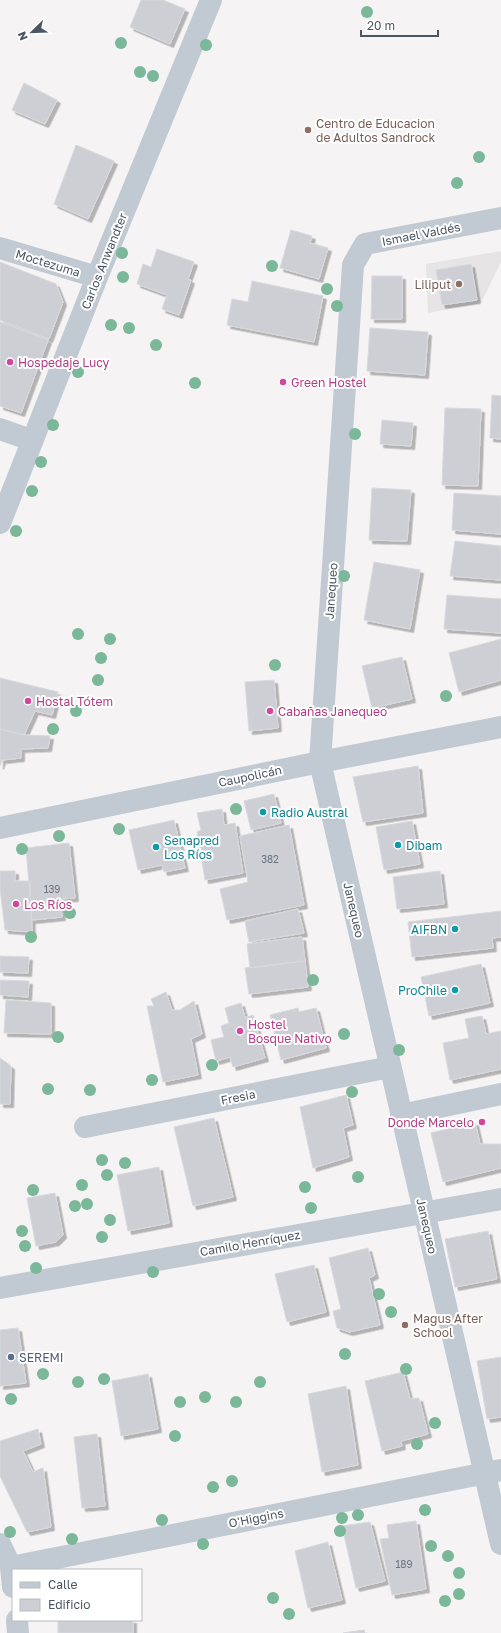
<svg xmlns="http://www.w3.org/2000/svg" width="501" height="1633" viewBox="0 0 501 1633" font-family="'Golos Text',sans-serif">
	<defs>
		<filter id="shadow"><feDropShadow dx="3.5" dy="3.5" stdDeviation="0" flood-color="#0004"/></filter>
	</defs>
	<rect width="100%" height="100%" fill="#f5f3f3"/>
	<path fill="#e6e4e5" d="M501,251V262L481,303L428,313L426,264Z"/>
	<path fill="#cdcfd5" stroke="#d7d9de" filter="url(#shadow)" d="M141,0H163L185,9L170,44L130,27Z
		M24,83L57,100L45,124L12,110Z
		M76,145L114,161L88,219L54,204Z
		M291,230L312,236L310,243L328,248L319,279L280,268Z
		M157,249L194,262L188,279L191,280L179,315L162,309L167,295L137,284L143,264L151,267Z
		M0,262L56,284L63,302L49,339L0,320Z
		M471,264L477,300L442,305L436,270Z
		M372,276H402V319H371Z
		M252,281L323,296L314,342L227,325L232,299L248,302Z
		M0,322L48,340L21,413L0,406Z
		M370,328L428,332L425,375L367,371Z
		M492,395L501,396V439L490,438Z
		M445,408L481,409L478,486L442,485Z
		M382,420L413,423L411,446L380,444Z
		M372,488L411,490L407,541L369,540Z
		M454,493L501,496V534L452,530Z
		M455,541L501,546V580L450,576Z
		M374,562L420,570L410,629L364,620Z
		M447,595L501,599V633L444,629Z
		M501,639V680L459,692L449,653Z
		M402,657L412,699L372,708L362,666Z
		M0,678L58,692L52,715L35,711L24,735L0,729Z
		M274,680L278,728L249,731L245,682Z
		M0,729L24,735L50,736L48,748L21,749V758L2,760L0,766Z
		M418,766L423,813L363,822L353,777Z
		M274,794L281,823L251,830L244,801Z
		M222,809L224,825L235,823L243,873L205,880L197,832L201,830L197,813Z
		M174,820L185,868L164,872L162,865L138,870L129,830Z
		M412,821L420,864L384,870L376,827Z
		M289,825L304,905L227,920L220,889L248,882L240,836Z
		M69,843L75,898L60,899L62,917L32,920L26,848Z
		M0,871H15V881H30L32,932L5,930L0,889Z
		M440,871L444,904L397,909L393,877Z
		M298,909L304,933L249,942L245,921Z
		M501,911V937L492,938L493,948L412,957L408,922Z
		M302,937L305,961L250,968L247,944Z
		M0,956L29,957L28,973L0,972Z
		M305,961L308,987L249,994L245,968Z
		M481,964L490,1003L429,1016L421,977Z
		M0,980L29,981L28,997L0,995Z
		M166,992L172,1010H180L194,1001L202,1034L191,1039L198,1075L163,1082L147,1006H154L151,999Z
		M6,1000L51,1003V1034L4,1033Z
		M241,1003L245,1018L253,1015L265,1058L233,1067L230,1057L216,1061L211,1040L224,1037L221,1026L229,1023L225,1008Z
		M298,1008L299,1012L316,1008L326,1048L281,1060L270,1015Z
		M482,1016L486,1034L501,1031V1069L450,1080L443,1043L469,1038L465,1019Z
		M0,1058L11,1066L10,1104H0Z
		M346,1095L353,1125L343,1128L349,1157L313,1168L300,1107Z
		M214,1118L233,1197L193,1206L174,1127Z
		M475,1122L480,1144H501V1168L443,1182L431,1133Z
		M159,1167L169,1223L128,1231L117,1175Z
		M55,1193L63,1235L56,1242L36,1246L27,1198Z
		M488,1231L497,1279L455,1287L445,1239Z
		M368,1248L375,1275L369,1278L380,1325L349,1332L337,1328L333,1311L341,1309L329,1258Z
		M314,1265L326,1312L287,1322L275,1274Z
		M18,1328L26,1383L0,1386V1330Z
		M501,1357V1417L487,1419L477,1361Z
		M403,1372L410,1399L419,1398L428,1434L401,1441L402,1446L382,1451L365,1381Z
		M148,1374L158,1429L121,1436L112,1381Z
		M346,1386L358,1465L322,1472L308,1394Z
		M38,1429L41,1444L23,1451L33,1472L43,1468L51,1527L27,1532L0,1476V1441Z
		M97,1434L105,1506L82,1508L74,1437Z
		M416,1521L426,1589L392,1595L380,1539L389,1538L387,1525Z
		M370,1522L385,1581L356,1588L342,1526Z
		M328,1542L342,1600L308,1608L295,1551Z
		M58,1620H133V1633H58Z
		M364,1630L365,1633H343Z"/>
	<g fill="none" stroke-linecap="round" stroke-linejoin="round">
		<path stroke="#c1cad2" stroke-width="22" d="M501,218L365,244L353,265L320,762L501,1544
			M0,248L97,277
			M0,429L31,440
			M0,523L97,277L211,0
			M0,828L320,762L501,727
			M401,1115L501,1094
			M85,1127L390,1067
			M0,1288L501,1199
			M0,1544L11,1567L13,1587
			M11,1567L501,1470
			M17,1620L18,1633"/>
	</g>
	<g fill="#7bb799">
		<circle cx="367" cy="12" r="6"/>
		<circle cx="121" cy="43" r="6"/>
		<circle cx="206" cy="45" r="6"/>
		<circle cx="140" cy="72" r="6"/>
		<circle cx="153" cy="76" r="6"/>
		<circle cx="479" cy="157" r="6"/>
		<circle cx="457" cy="183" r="6"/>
		<circle cx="122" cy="253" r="6"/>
		<circle cx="272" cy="266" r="6"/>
		<circle cx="123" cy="277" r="6"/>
		<circle cx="327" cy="289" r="6"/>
		<circle cx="337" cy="306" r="6"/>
		<circle cx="111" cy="325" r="6"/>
		<circle cx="129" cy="328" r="6"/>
		<circle cx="156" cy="345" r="6"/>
		<circle cx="78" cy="372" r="6"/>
		<circle cx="195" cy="383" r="6"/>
		<circle cx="53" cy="425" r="6"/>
		<circle cx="355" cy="434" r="6"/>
		<circle cx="41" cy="462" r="6"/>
		<circle cx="32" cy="491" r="6"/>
		<circle cx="16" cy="531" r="6"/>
		<circle cx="344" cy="576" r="6"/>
		<circle cx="78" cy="634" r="6"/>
		<circle cx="110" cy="639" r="6"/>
		<circle cx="101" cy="658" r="6"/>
		<circle cx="275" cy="665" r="6"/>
		<circle cx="98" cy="680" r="6"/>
		<circle cx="446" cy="696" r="6"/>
		<circle cx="76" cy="711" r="6"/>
		<circle cx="53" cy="729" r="6"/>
		<circle cx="236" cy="809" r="6"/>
		<circle cx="119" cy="829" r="6"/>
		<circle cx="59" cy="836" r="6"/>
		<circle cx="22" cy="849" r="6"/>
		<circle cx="70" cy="913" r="6"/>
		<circle cx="31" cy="937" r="6"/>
		<circle cx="313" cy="980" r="6"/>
		<circle cx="344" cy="1034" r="6"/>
		<circle cx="58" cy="1037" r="6"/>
		<circle cx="399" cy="1050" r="6"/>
		<circle cx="212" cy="1065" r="6"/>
		<circle cx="152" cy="1080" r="6"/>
		<circle cx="48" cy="1089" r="6"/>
		<circle cx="90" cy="1090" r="6"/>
		<circle cx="352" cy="1092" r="6"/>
		<circle cx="102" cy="1160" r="6"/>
		<circle cx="125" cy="1163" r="6"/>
		<circle cx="107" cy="1175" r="6"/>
		<circle cx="358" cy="1177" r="6"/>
		<circle cx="82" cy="1185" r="6"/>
		<circle cx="305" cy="1187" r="6"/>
		<circle cx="33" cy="1190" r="6"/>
		<circle cx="87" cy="1204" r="6"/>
		<circle cx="75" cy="1206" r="6"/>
		<circle cx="311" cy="1208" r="6"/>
		<circle cx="110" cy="1220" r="6"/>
		<circle cx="22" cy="1231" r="6"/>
		<circle cx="102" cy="1237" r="6"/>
		<circle cx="25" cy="1246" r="6"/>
		<circle cx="36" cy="1268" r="6"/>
		<circle cx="153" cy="1272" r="6"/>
		<circle cx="379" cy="1294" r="6"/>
		<circle cx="391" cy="1312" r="6"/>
		<circle cx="345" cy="1354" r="6"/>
		<circle cx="406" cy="1369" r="6"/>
		<circle cx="43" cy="1374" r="6"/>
		<circle cx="104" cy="1379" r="6"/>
		<circle cx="78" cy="1382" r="6"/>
		<circle cx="260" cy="1382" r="6"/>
		<circle cx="205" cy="1397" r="6"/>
		<circle cx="11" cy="1399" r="6"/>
		<circle cx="180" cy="1402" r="6"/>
		<circle cx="236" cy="1402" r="6"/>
		<circle cx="435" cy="1423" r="6"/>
		<circle cx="175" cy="1436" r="6"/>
		<circle cx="417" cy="1444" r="6"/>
		<circle cx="232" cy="1481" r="6"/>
		<circle cx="213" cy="1487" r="6"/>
		<circle cx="425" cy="1510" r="6"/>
		<circle cx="358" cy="1515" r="6"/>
		<circle cx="342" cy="1518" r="6"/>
		<circle cx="162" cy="1520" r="6"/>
		<circle cx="340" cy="1531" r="6"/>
		<circle cx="10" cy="1532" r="6"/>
		<circle cx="72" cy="1539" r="6"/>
		<circle cx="203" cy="1544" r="6"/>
		<circle cx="431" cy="1546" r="6"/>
		<circle cx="448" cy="1556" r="6"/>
		<circle cx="459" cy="1573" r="6"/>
		<circle cx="459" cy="1594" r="6"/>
		<circle cx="273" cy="1598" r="6"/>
		<circle cx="445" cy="1601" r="6"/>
		<circle cx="289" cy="1614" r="6"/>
	</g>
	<g fill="#8d6e63" stroke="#fff" stroke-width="1.5">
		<circle cx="308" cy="130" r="4"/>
		<circle cx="459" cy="284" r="4"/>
		<circle cx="405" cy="1325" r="4"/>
	</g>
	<g fill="#d1479c" stroke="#fff" stroke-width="1.5">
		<circle cx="10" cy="362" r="4"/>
		<circle cx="283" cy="382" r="4"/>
		<circle cx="28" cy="701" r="4"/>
		<circle cx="270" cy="711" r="4"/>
		<circle cx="16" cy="904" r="4"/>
		<circle cx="240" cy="1031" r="4"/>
		<circle cx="482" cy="1122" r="4"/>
	</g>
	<g fill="#0f9aa8" stroke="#fff" stroke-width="1.5">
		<circle cx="263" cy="812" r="4"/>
		<circle cx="398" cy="845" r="4"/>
		<circle cx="156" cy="847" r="4"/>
		<circle cx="455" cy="929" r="4"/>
		<circle cx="455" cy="990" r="4"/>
	</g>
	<circle fill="#5c6f8a" stroke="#fff" stroke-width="1.5" cx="11" cy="1357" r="4"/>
	<g text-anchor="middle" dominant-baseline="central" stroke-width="4" stroke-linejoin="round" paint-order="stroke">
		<g font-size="10" fill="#6b747e">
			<text x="270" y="859">382</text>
			<text x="52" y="889">139</text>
			<text x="404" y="1564">189</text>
		</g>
		<g font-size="12" fill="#785e54" stroke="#fff" text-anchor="start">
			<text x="316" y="123">Centro de Educacion<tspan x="316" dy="14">de Adultos Sandrock</tspan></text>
			<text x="451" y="284" text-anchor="end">Liliput</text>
			<text x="413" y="1318">Magus After<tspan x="413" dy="14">School</tspan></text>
		</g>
		<g font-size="12" fill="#4a5661" stroke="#fff">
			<text transform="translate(421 234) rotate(-11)">Ismael Valdés</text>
			<text transform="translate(104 261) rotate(-68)">Carlos Anwandter</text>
			<text transform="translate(48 263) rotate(17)">Moctezuma</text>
			<text transform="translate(331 591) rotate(-86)">Janequeo</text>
			<text transform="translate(250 776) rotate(-12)">Caupolicán</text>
			<text transform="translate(354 910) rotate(77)">Janequeo</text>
			<text transform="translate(238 1097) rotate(-11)">Fresia</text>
			<text transform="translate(427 1226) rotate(77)">Janequeo</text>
			<text transform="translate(250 1243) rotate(-10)">Camilo Henríquez</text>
			<text transform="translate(256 1518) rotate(-11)">O'Higgins</text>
		</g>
		<g font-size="12" fill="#b23c85" stroke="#fff" text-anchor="start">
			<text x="18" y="362">Hospedaje Lucy</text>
			<text x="291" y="382">Green Hostel</text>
			<text x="36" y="701">Hostal Tótem</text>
			<text x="278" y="711">Cabañas Janequeo</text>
			<text x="24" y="904">Los Ríos</text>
			<text x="248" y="1024">Hostel<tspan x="248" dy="14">Bosque Nativo</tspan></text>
			<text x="474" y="1122" text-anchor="end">Donde Marcelo</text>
		</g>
		<g font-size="12" fill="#0d838f" stroke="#fff" text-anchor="start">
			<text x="271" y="812">Radio Austral</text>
			<text x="164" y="840">Senapred<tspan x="164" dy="14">Los Ríos</tspan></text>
			<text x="406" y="845">Dibam</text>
			<text x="447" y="929" text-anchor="end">AIFBN</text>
			<text x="447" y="990" text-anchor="end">ProChile</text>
		</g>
		<g font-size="12" fill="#4e5e75" stroke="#fff" text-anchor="start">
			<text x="19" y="1357">SEREMI</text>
		</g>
	</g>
	<rect x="12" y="1569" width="130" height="52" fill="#ffffff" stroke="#b7bbc0"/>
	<rect x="20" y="1582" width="20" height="6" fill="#c1cad2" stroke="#b7bbc0"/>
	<text x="48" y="1589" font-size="12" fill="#4a5661">Calle</text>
	<rect x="20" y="1599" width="20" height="12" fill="#cdcfd5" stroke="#b7bbc0"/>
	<text x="48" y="1609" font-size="12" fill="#4a5661">Edificio</text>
	<g transform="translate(32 32) rotate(247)" stroke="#ffffff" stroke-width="3" paint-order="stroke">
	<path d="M0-3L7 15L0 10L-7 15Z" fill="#4a5661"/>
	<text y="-6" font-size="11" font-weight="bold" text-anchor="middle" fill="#4a5661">N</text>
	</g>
	<path d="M361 30v6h77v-6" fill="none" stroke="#4a5661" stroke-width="2"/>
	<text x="367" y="30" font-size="12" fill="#4a5661" stroke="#ffffff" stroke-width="3" paint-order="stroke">20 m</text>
</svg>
